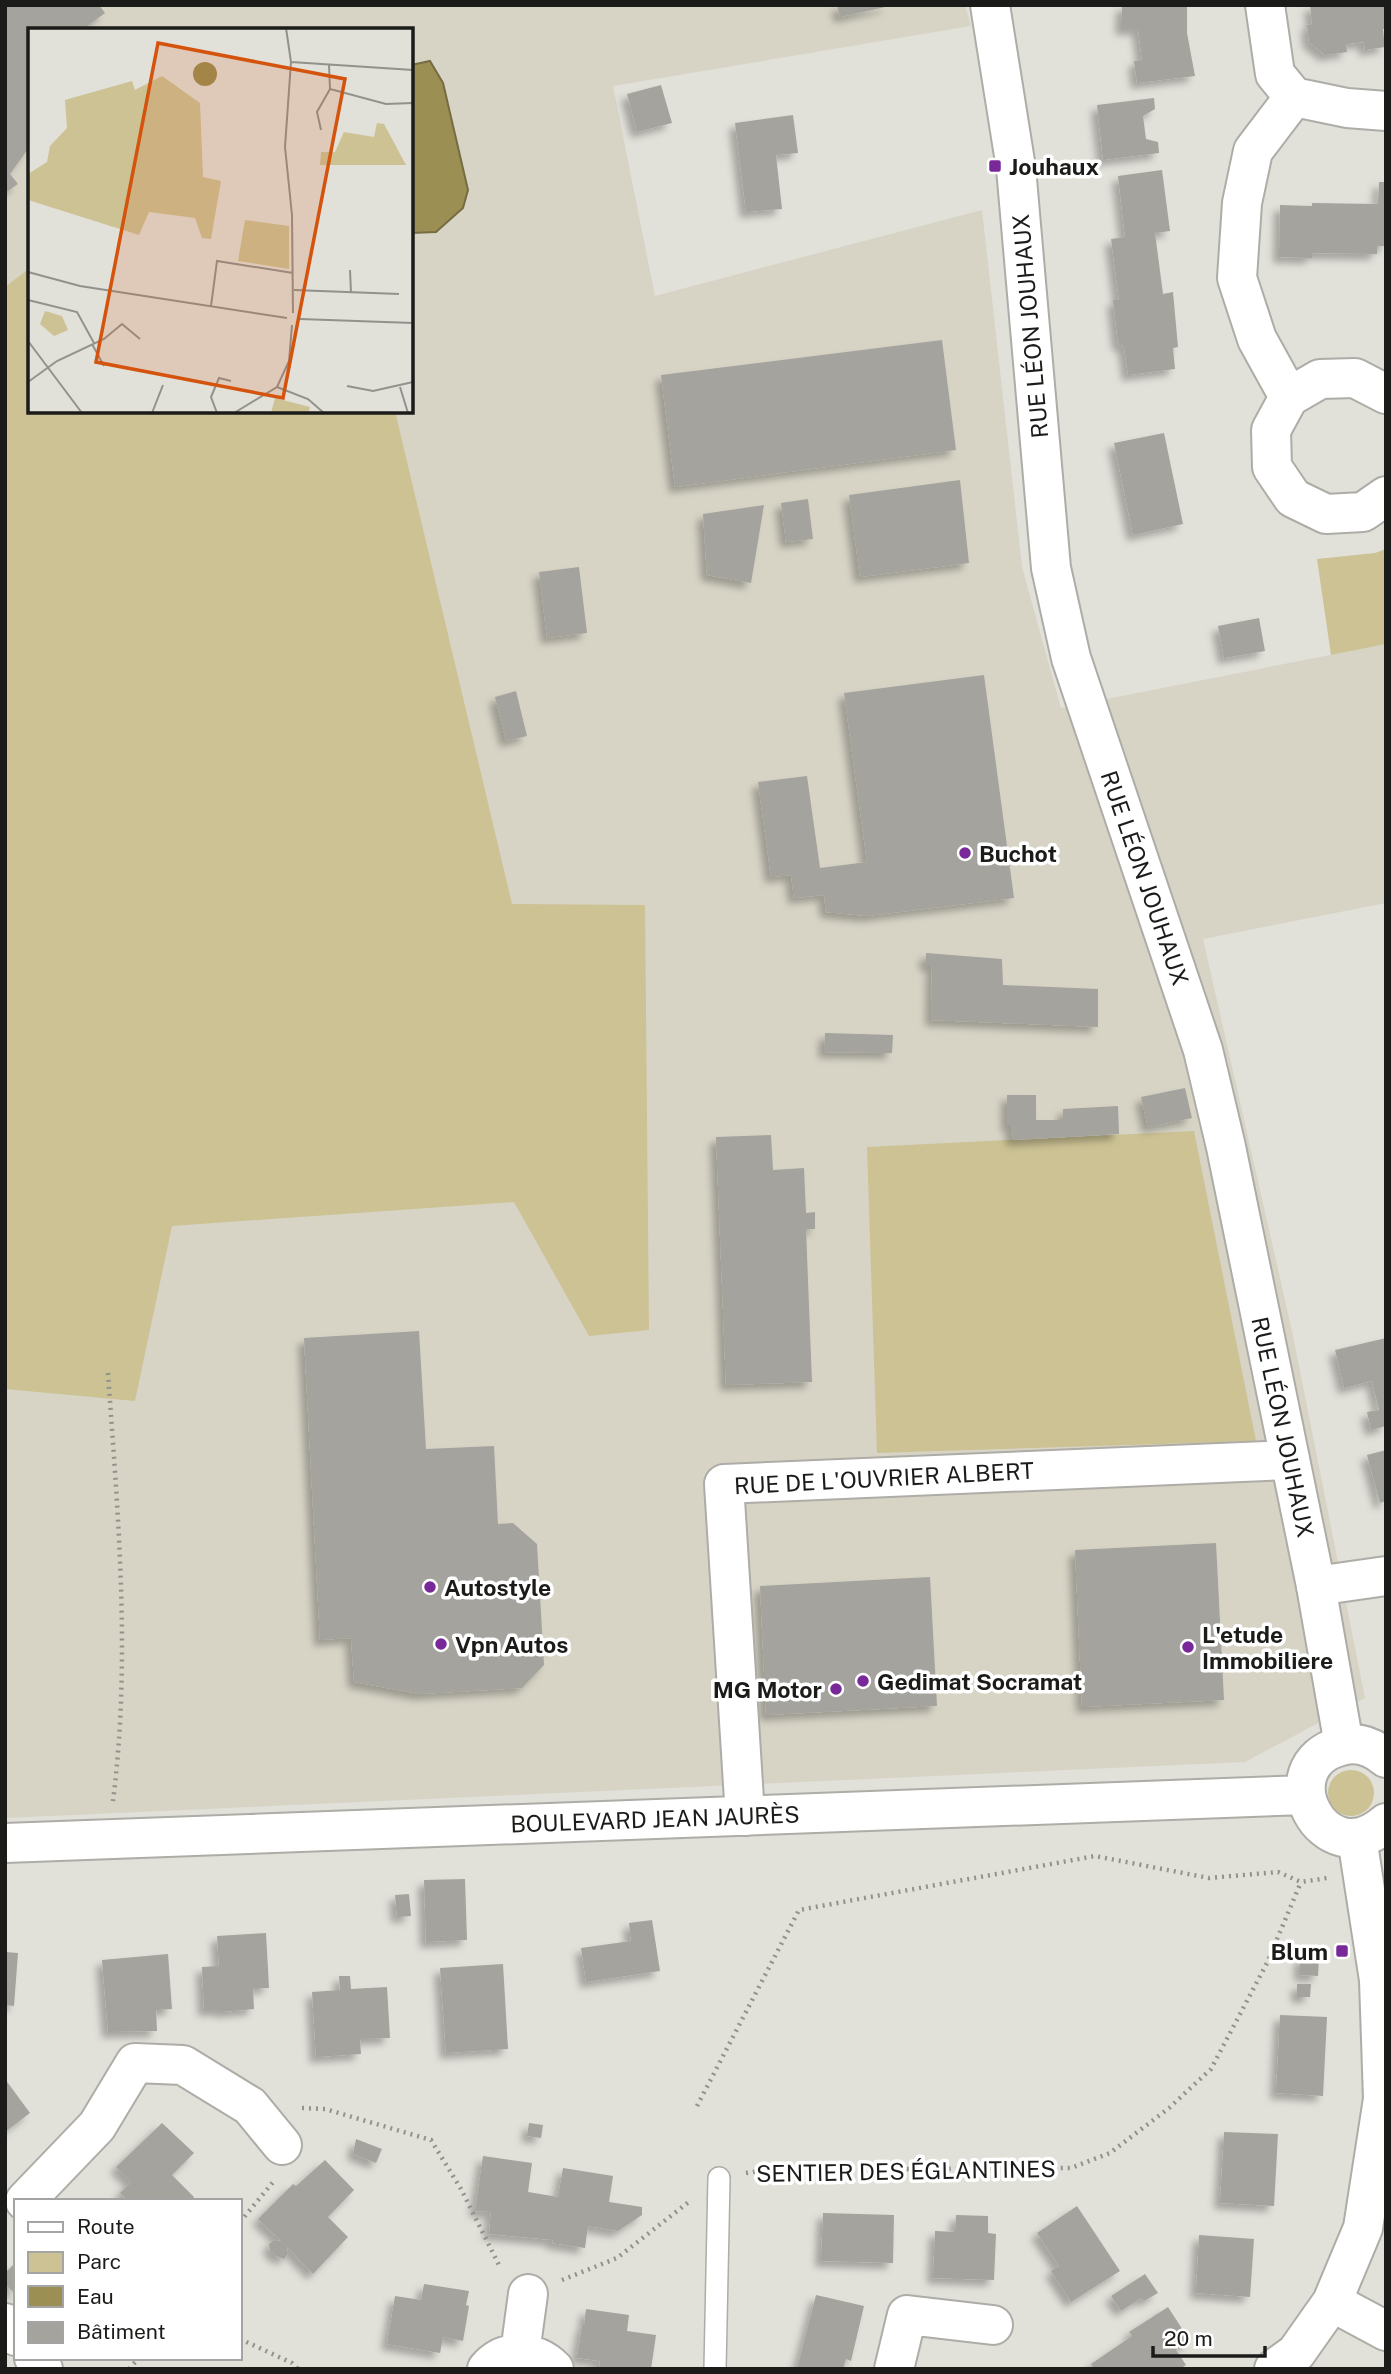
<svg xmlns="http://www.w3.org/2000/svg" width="1391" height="2374" viewBox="0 0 1391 2374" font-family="'Public Sans',sans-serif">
	<defs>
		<filter id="shadow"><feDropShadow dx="-6" dy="6" stdDeviation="3.5" flood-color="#0004"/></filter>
	</defs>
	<rect width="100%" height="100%" fill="#e1e0d9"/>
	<path fill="#d7d4c6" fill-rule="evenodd" d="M5,5H965L971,26L613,86L655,296L982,210L1022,567L1061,708L1386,644V903L1203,939L1292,1331L1365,1698L1245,1762L5,1818ZM30,30H411V411H30Z"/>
	<path fill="#ccc294" d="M30,268V411H395L512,904L645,905L649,1330L589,1336L514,1202L172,1226L135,1401L5,1389V287Z
		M1386,549V644L1331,655L1317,559L1375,553Z
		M1194,1131L1256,1441L877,1453L867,1147Z
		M1328 1793a23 23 0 1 1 46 0a23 23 0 1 1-46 0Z"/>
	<path fill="#9c8f53" stroke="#756c42" stroke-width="2" d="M430,61L443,83L468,190L463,208L436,232L411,233V65Z"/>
	<path fill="#a5a39d" filter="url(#shadow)" d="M5,5H99L105,13L82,30H30V79L28,81L30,83V146L10,174L18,184L5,193Z
		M837,5H889L890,6L840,17Z
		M1122,5H1187V33L1195,76L1137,83L1134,61L1142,60L1138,29H1121Z
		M1310,5H1386V29H1383L1385,47L1365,50L1364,42L1346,44L1347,52L1325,55L1309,42L1307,25L1312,24Z
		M661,85L672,123L637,132L627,94Z
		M1154,98L1155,109L1143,116L1146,139L1158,142L1159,153L1103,160L1097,105Z
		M793,115L798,153L776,155L782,209L746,212L735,123Z
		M1162,170L1170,231L1155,233L1163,294L1173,292L1178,347L1173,348L1175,369L1128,375L1124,347L1118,343L1113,300H1119L1111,239L1125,237L1118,176Z
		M1379,182H1386V246H1377V254L1312,253V258L1279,257L1280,205L1312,206V203L1378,204Z
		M942,340L956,450L675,487L661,375Z
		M1164,433L1183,524L1133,535L1114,443Z
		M960,480L969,563L860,577L849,495Z
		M808,499L813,539L786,542L781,503Z
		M764,505L751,583L707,575L703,514Z
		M579,567L587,633L547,638L539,572Z
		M1259,618L1265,651L1224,658L1218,626Z
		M984,675L1014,898L867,916L826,912L824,895L794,898L791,875L771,877L758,782L807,776L820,868L867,862L844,693Z
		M516,691L527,736L506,741L495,697Z
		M926,953L1002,959L1003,985L1098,989V1027L931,1020L932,965H925Z
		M825,1033L893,1035L892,1053L824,1052Z
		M1185,1088L1192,1118L1148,1127L1141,1097Z
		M1007,1095H1036V1120H1063V1109L1118,1106L1119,1134L1014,1140L1011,1134V1125H1007Z
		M771,1135L773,1170L804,1168L806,1213L815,1212V1229H806L812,1382L726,1385L716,1137Z
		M419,1331L426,1449L494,1446L498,1524L513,1523L537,1544L544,1665L522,1688L420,1694L354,1682L351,1638L320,1640L304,1338Z
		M1386,1338V1426L1371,1430L1367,1412L1379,1410L1372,1381L1344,1388L1335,1350Z
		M1386,1450V1501L1380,1503L1367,1455Z
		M1216,1543L1224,1700L1082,1707L1075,1550Z
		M930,1577L937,1706L766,1715L760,1586Z
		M465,1879L467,1940L426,1942L424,1880Z
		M409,1894L411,1916L397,1917L395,1895Z
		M652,1920L660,1971L586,1982L581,1948L631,1941L629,1923Z
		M266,1933L269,1988H253L254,2009L221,2012V2010H204L202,1967L219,1966L217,1936Z
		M5,1952L18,1953L14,2006L5,2005Z
		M168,1954L172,2009L156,2010L157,2031L108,2032L102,1960Z
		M1300,1957L1319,1958L1318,1976L1300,1975Z
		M503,1964L508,2049L446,2053L440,1968Z
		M339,1976H350L351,1989L387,1987L390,2038L360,2039L361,2054L316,2057L312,1992L340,1990Z
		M1297,1984H1311L1310,1997H1297Z
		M1280,2015L1327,2017L1323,2096L1276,2093Z
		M5,2079L30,2113L5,2132Z
		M162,2123L194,2153L172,2175L194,2197L191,2201H129L120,2193L131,2182L116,2167Z
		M529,2123L543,2125L541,2138L527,2136Z
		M1224,2132L1278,2134L1274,2206L1220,2203Z
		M356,2139L382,2149L376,2163L353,2154Z
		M483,2156L532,2163L528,2192L558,2197L563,2168L613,2176L609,2202L642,2207V2215L618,2231L588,2226L585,2248L552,2243L553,2240L489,2234L491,2212L475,2211Z
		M325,2160L354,2190L328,2217L348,2237L313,2274L287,2247L288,2254L284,2259L276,2256L270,2250L269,2244L274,2240L281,2241L258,2219L293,2184L296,2186Z
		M1077,2206L1120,2271L1071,2302L1051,2271L1059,2266L1037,2233Z
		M823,2213L894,2215L893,2263L821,2261Z
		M956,2215L988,2216V2233L996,2234L994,2280L933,2278L935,2231L955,2232Z
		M1199,2235L1254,2239L1250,2297L1196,2293Z
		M16,2262V2295L5,2284V2273Z
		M1145,2274L1158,2293L1144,2301L1141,2298L1121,2311L1111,2296Z
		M424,2284L469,2291L466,2305L469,2306L463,2341L443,2337L440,2353L387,2344L395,2296L421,2300Z
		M816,2295L864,2306L851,2361L846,2359L843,2369H797Z
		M1168,2307L1190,2341L1176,2350L1186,2365L1180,2369H1094L1091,2364L1132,2336L1129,2332Z
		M586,2309L629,2315L627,2331L656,2335L651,2369H599L600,2361L577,2358L582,2326H584Z"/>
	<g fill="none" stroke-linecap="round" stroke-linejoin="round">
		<g stroke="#aeaca6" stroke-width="24">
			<path id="service" d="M715,2369L719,2178"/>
		</g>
		<g stroke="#aeaca6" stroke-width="42">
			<path id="minor" d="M1265,5L1275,74L1294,97L1347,108L1386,111
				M1386,394L1355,378L1320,379L1289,397L1271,430L1272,467L1293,498L1326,514L1363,512L1386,496
				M1289,397L1257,339L1237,278L1242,203L1253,151L1294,97
				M1316,1586L1386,1576
				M745,1816L724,1484L1290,1460
				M25,2201L97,2126L135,2063L183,2065L250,2106L282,2145
				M5,2323L16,2336
				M520,2353L528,2294
				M34,2358L43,2369
				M487,2369C505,2348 535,2350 554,2369
				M894,2369L907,2315L993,2325"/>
		</g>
		<g stroke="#aeaca6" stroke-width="42">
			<path id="tertiary" d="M990,5L1016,168L1051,568L1071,658L1203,1050L1226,1147L1316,1586L1344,1745
				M1332,2302L1386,2331
				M1274,2369L1296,2353L1332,2302L1363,2228L1383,2099L1379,1980L1357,1838"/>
		</g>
		<g stroke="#aeaca6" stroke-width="42">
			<path id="secondary" d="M1386,1758C1373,1747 1358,1741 1341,1746C1267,1765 1323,1878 1386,1823
				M5,1843L1305,1795"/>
		</g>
		<path stroke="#92928d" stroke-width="4.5" stroke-dasharray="2 5" stroke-linecap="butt" d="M108,1373C118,1515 131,1659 113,1801
			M697,2106L799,1910L1095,1856L1209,1878L1278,1872L1301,1882L1327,1878
			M302,2108L325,2109L431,2140L461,2189L500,2267
			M746,2173L764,2170L1071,2168L1110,2153L1169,2108L1211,2069L1267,1963L1301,1882
			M240,2222L274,2181
			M562,2280L617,2258L690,2201
			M240,2339L292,2363L298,2369
			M129,2369L139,2358"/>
		<use href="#service" stroke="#fff" stroke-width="21"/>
		<use href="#minor" stroke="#fff" stroke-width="38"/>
		<use href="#tertiary" stroke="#fff" stroke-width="38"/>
		<use href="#secondary" stroke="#fff" stroke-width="38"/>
	</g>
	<g fill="#792899" stroke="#fff" stroke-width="2.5">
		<rect x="988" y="159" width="14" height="14" rx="3.5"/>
		<circle cx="965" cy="853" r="7"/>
		<circle cx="430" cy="1587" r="7"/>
		<circle cx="441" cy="1644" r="7"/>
		<circle cx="1188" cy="1647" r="7"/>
		<circle cx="863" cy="1681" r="7"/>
		<circle cx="836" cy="1689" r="7"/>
		<rect x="1335" y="1944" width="14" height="14" rx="3.5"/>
	</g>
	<g text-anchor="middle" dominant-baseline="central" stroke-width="7" stroke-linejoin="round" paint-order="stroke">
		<g font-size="23" font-weight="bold" fill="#1b1b19" stroke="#fff" text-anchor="start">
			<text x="1009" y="166">Jouhaux</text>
			<text x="979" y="853">Buchot</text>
			<text x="444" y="1587">Autostyle</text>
			<text x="1202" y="1634">L'etude<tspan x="1202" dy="26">Immobiliere</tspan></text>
			<text x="455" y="1644">Vpn Autos</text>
			<text x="877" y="1681">Gedimat Socramat</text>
			<text x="822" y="1689" text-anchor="end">MG Motor</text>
			<text x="1328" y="1951" text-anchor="end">Blum</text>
		</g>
		<g font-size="23" fill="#1b1b19" stroke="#fff">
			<text transform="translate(1030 326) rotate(-95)">RUE LÉON JOUHAUX</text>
			<text transform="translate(1145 878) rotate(71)">RUE LÉON JOUHAUX</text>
			<text transform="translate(1283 1427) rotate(78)">RUE LÉON JOUHAUX</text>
			<text transform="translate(884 1478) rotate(-3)">RUE DE L'OUVRIER ALBERT</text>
			<text transform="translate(655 1819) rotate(-2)">BOULEVARD JEAN JAURÈS</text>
			<text transform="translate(906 2171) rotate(-1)">SENTIER DES ÉGLANTINES</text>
		</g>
	</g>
	<g transform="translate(28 28)">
		<rect width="385" height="385" fill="#e1e0d9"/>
		<path d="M134,48L172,75L175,149L193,153L183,211L174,210L167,190L121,184L111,207L0,172V146L19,134L22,118L39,100L37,72L104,53L107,62ZM349,95L356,96L378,137H292L293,124H307L316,104L346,109ZM217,192L261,198V241L210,233ZM17,283L34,288L40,302L26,308L12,296ZM247,370L282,379L280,385H243Z" fill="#ccc294"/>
		<path d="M165 46a12 12 0 1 1 24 0a12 12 0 1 1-24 0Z" fill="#9c8f53"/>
		<path fill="none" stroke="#92918c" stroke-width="2" d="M258,0L263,34L257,119L264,187L265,285M263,34L385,42M301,37L302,61L358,76L385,75M293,102L289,84L302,61M322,242L323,265M0,244L52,258L259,290M266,262L371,266M0,272L49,284L66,315M183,278L189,233L265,245M272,291L385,295M0,313L54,385M64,316L76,338M0,354L29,333L76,311L94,296L112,311M319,358L345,363L385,354M249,359L280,371L296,385M372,359L380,385M124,385L135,357M189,385L183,369L191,350L203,353M206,385L249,359L261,333L264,297"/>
		<path fill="#d4530d" fill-opacity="0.15" stroke="#d4530d" stroke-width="3.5" d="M130,15L317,51L255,370L68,334Z"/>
		<rect width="385" height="385" fill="none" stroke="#1b1b19" stroke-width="3.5"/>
	</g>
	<rect width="1391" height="2374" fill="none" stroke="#1b1b19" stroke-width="14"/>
	<rect x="14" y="2199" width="228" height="161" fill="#ffffff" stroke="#a4a4a3" stroke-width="2"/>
	<rect x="28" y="2222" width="35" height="10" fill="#ffffff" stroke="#a4a4a3" stroke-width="2"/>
	<text x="77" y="2234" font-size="21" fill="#1b1b19">Route</text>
	<rect x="28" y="2252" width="35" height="21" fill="#ccc294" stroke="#a4a4a3" stroke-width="2"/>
	<text x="77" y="2269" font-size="21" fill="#1b1b19">Parc</text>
	<rect x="28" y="2286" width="35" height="21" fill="#9c8f53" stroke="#a4a4a3" stroke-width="2"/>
	<text x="77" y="2304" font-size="21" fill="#1b1b19">Eau</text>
	<rect x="28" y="2322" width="35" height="21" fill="#a5a39d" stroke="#a4a4a3" stroke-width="2"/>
	<text x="77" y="2339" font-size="21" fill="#1b1b19">Bâtiment</text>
	<path d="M1153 2346v10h112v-10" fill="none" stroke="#1b1b19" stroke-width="3.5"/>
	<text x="1164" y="2346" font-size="21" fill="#1b1b19" stroke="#ffffff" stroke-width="5" paint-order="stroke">20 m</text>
</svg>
